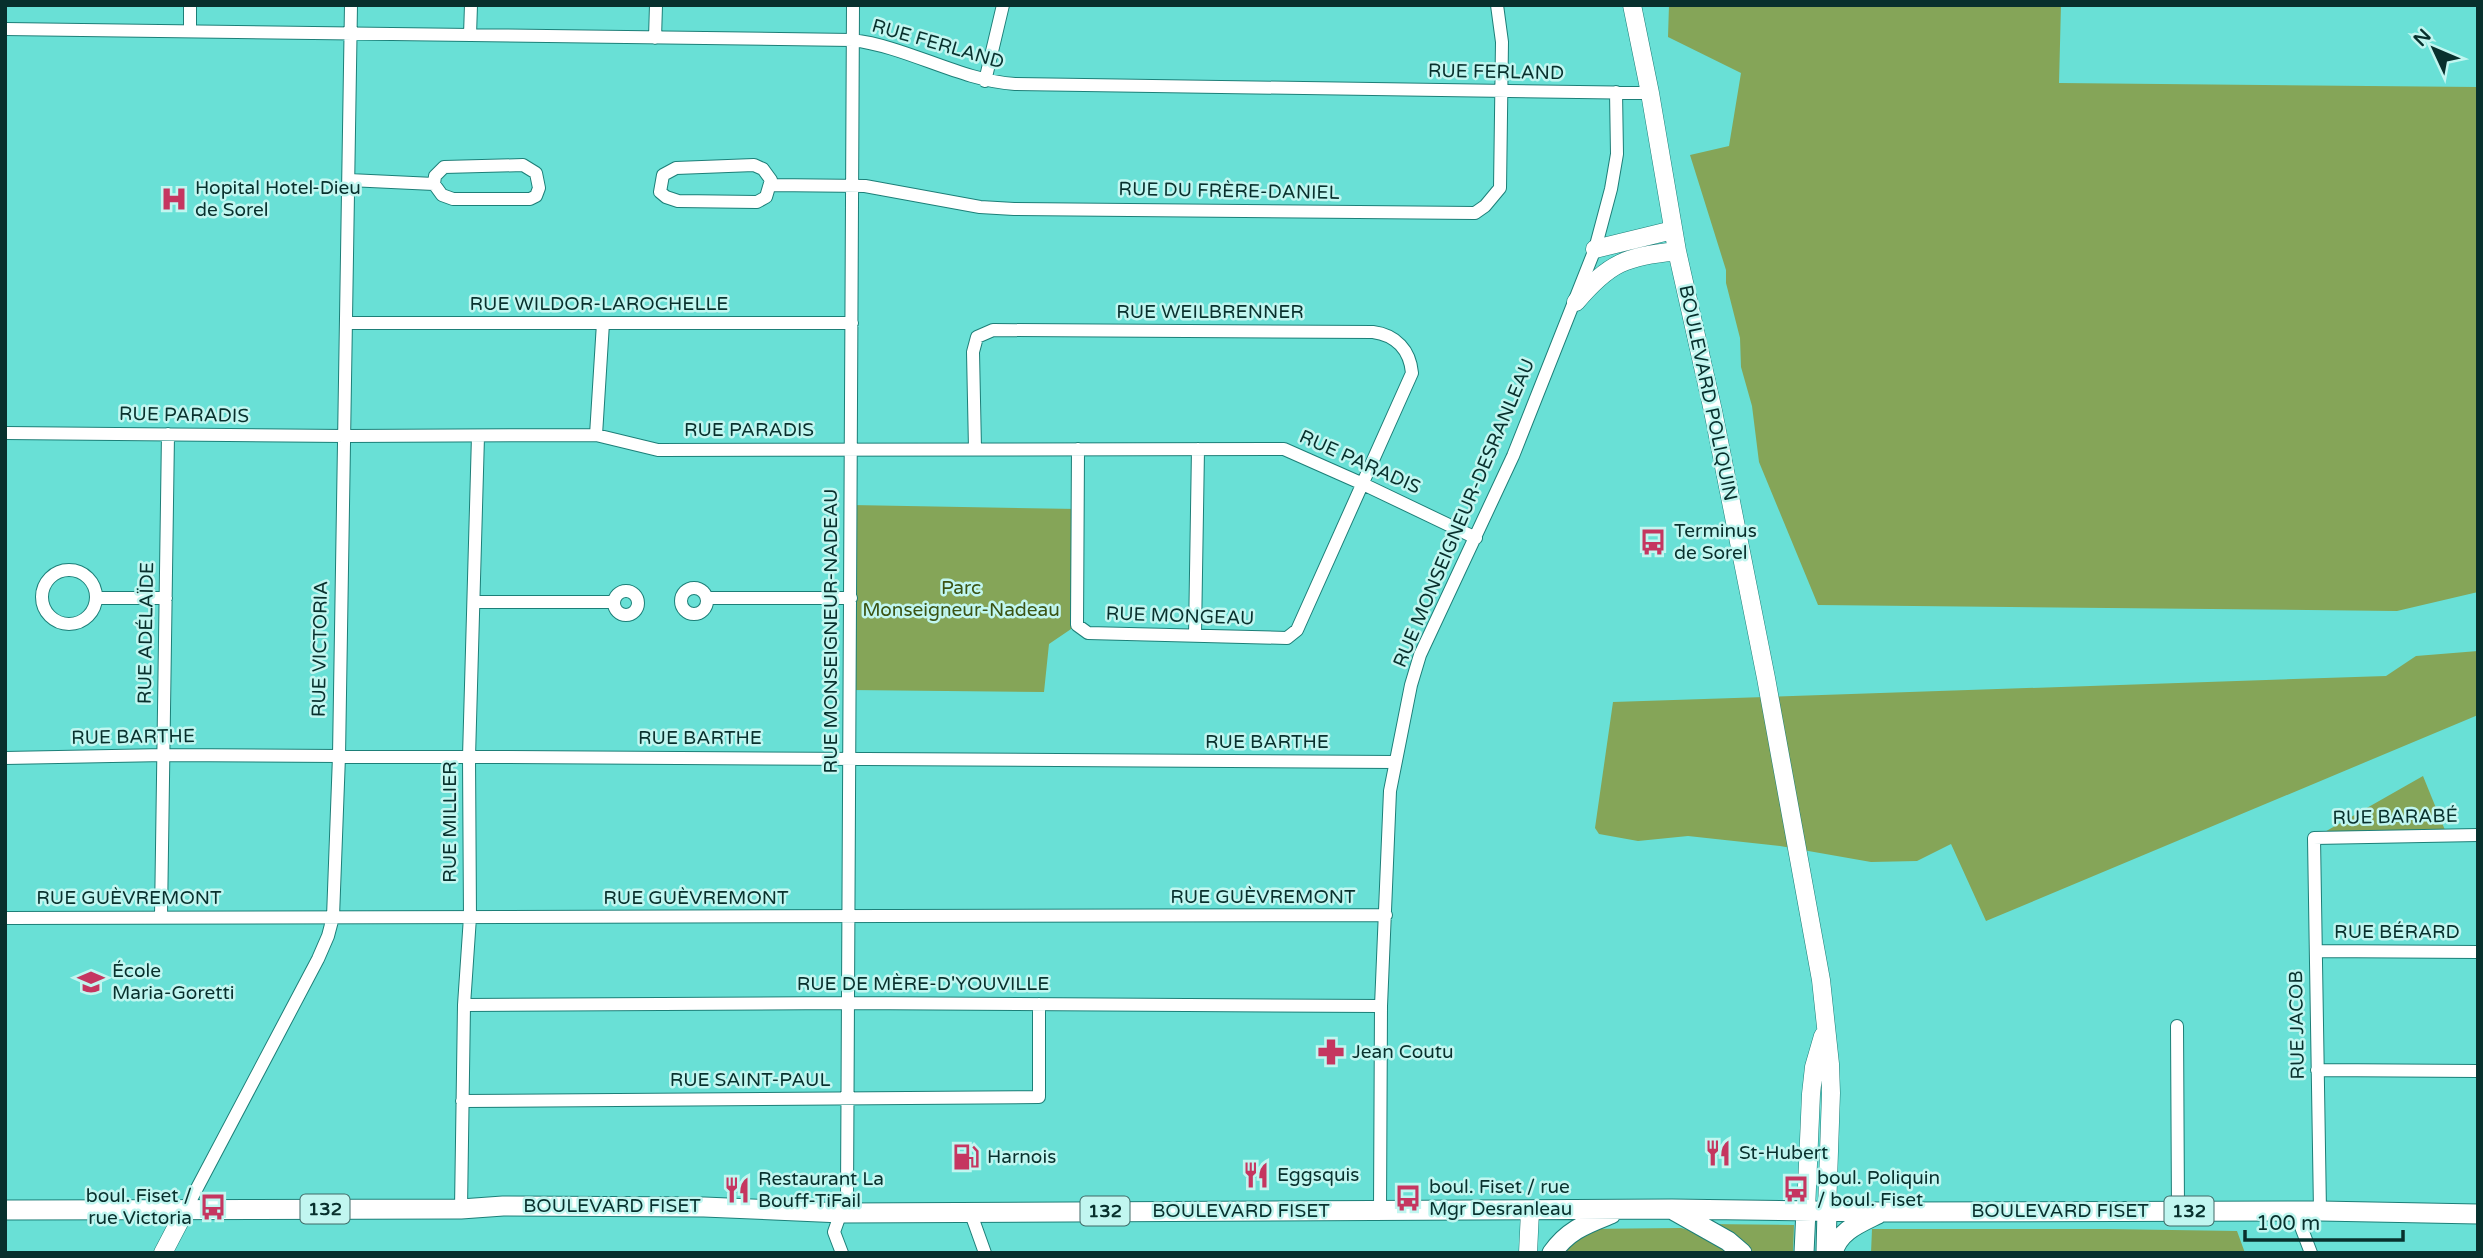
<svg xmlns="http://www.w3.org/2000/svg" width="2483" height="1258" viewBox="0 0 2483 1258" font-family="'Varela Round',sans-serif">
	<rect width="100%" height="100%" fill="#69e0d6"/>
	<path fill="#85a558" d="M1669,5H2061L2059,83L2478,87V592L2397,611L1818,605L1759,462L1752,406L1741,367L1740,338L1726,283V270L1690,155L1729,146L1741,73L1668,37Z
		M851,505L1078,509L1077,625L1049,644L1044,692L850,690Z
		M2478,651V715L1986,921L1951,844L1917,861L1871,862L1780,846L1688,836L1638,841L1599,834L1595,828L1613,702L2386,676L2416,656Z
		M2423,776L2447,835L2314,838Z
		M1704,1224L1794,1225L1793,1253H1747Z
		M1681,1228L1717,1238L1737,1253H1560L1581,1229Z
		M1872,1229H2107L2237,1231L2245,1253H1871Z"/>
	<g fill="none" stroke-linecap="round" stroke-linejoin="round">
		<g stroke="#1d7f78" stroke-width="14">
			<path id="street" d="M5,29L852,40C909,47 958,80 1015,84L1650,93
				M190,31V5
				M470,35L471,5
				M655,38L656,5
				M985,81L1003,5
				M523,165L536,173L539,188L536,196L530,199H453L442,195L434,184L435,176L444,167Z
				M754,165L763,169L771,180L766,197L757,202L678,201L666,197L660,192L663,175L676,168Z
				M349,180L434,184
				M771,185L865,186L980,207L1014,209L1475,213L1485,206L1500,188L1502,42L1497,5
				M346,323H852
				M5,433L345,436L596,435L658,450L1284,449L1363,484L1476,538
				M596,435L603,323
				M975,449L973,352L977,337L993,330L1373,332C1396,335 1410,350 1412,373L1297,630L1287,638L1088,633L1077,625L1078,449
				M42 597a27 27 0 1 1 54 0a27 27 0 1 1-54 0Z
				M681 601a13 13 0 1 1 26 0a13 13 0 1 1-26 0Z
				M614 603a12 12 0 1 1 24 0a12 12 0 1 1-24 0Z
				M96,598H166
				M707,598H851
				M474,602H614
				M1195,635L1198,449
				M5,758L165,755L1395,762
				M161,917L168,434
				M5,918L1386,915
				M2316,951L2478,952
				M464,1005L848,1003L1381,1006
				M2177,1026L2178,1211
				M2317,1070L2478,1071
				M462,1101L1039,1097V1004
				M186,1209L318,959L328,936L333,917L339,756L351,5
				M461,1209L464,1005L470,917L469,757L478,436
				M1380,1209L1381,1006L1390,791L1411,685L1420,655L1513,456L1595,249L1611,189L1617,154L1616,92
				M970,1211L985,1253
				M2295,1211L2311,1253
				M2320,1211L2314,838L2478,835
				M842,1253L834,1232L847,1195L853,5"/>
		</g>
		<g stroke="#1d7f78" stroke-width="19">
			<path id="secondary" d="M1632,5L1650,93L1677,251L1713,411L1766,678L1821,980L1830,1064L1831,1093L1827,1210
				M1595,249L1673,230
				M1576,302C1610,262 1625,257 1677,251
				M1806,1210L1811,1094L1814,1067L1823,1036
				M163,1253L186,1209
				M1528,1253L1530,1211"/>
		</g>
		<g stroke="#1d7f78" stroke-width="21">
			<path id="primary" d="M5,1210L461,1209L503,1206L704,1207L842,1213L1672,1209L1881,1212L2320,1211L2478,1214
				M1673,1210L1728,1241L1742,1253
				M1552,1253C1568,1230 1586,1224 1611,1214
				M1804,1253L1806,1210
				M1826,1253L1827,1210
				M1833,1253C1838,1231 1860,1223 1878,1214"/>
		</g>
		<use href="#street" stroke="#fff" stroke-width="12"/>
		<use href="#secondary" stroke="#fff" stroke-width="18"/>
		<use href="#primary" stroke="#fff" stroke-width="19"/>
	</g>
	<defs>
		<g id="hospital-bare" transform="scale(2.1)"><path d="M-5-5h3v3.5h4V-5h3V5h-3V1.5h-4V5h-3Z" fill="#c53660" stroke="#c1f6f0" stroke-width="2.5" paint-order="stroke"/></g>
		<g id="bus-bare" transform="scale(2.1)"><path d="M-5-6H5V4H4V6H2V4H-2V6H-4V4H-5ZM-3.5-4V0h7V-4ZM-3.5 1.2v1.5H-2V1.2ZM2 1.2v1.5H3.5V1.2Z" fill="#c53660" stroke="#c1f6f0" stroke-width="2.5" paint-order="stroke"/></g>
		<g id="school-bare" transform="scale(2.1)"><path d="M0-5L7-2L0 1L-7-2ZM-4 1L0 2.5L4 1V4Q0 6-4 4Z" fill="#c53660" stroke="#c1f6f0" stroke-width="2.5" paint-order="stroke"/></g>
		<g id="pharmacy-bare" transform="scale(2.1)"><path d="M-2-6h4v4h4v4h-4v4h-4v-4h-4v-4h4Z" fill="#c53660" stroke="#c1f6f0" stroke-width="2.5" paint-order="stroke"/></g>
		<g id="restaurant-bare" transform="scale(2.1)"><path d="M-5-6h1v4h1v-4h1v4h1v-4h1v5L-1.5 .5V6h-2V.5L-5-1ZM5-6V6H3V1.5H1.5Q1.5-4 5-6Z" fill="#c53660" stroke="#c1f6f0" stroke-width="2.5" paint-order="stroke"/></g>
		<g id="fuel-bare" transform="scale(2.1)"><path d="M-5.5-6h7V0h2V4h1.3V-2.5L3-4.5l.8-.8L6-3V5H2.5V1h-1V6h-7ZM-4.2-4.7v3.2H.2V-4.7Z" fill="#c53660" stroke="#c1f6f0" stroke-width="2.5" paint-order="stroke"/></g>
	</defs>
	<g fill-rule="evenodd">
		<use href="#hospital-bare" x="174" y="199"/>
		<use href="#bus-bare" x="1653" y="542"/>
		<use href="#school-bare" x="91" y="982"/>
		<use href="#pharmacy-bare" x="1331" y="1052"/>
		<use href="#restaurant-bare" x="1718" y="1153"/>
		<use href="#fuel-bare" x="966" y="1157"/>
		<use href="#restaurant-bare" x="1256" y="1175"/>
		<use href="#bus-bare" x="1796" y="1189"/>
		<use href="#restaurant-bare" x="737" y="1190"/>
		<use href="#bus-bare" x="1408" y="1198"/>
		<use href="#bus-bare" x="213" y="1207"/>
	</g>
	<g text-anchor="middle" dominant-baseline="central" stroke-width="5" stroke-linejoin="round" paint-order="stroke">
		<g fill="#c1f6f0" stroke="#406b68" stroke-width="2">
			<rect x="300.5" y="1194.5" width="49" height="29" rx="5"/>
			<rect x="1080.5" y="1196.5" width="49" height="29" rx="5"/>
			<rect x="2164.5" y="1196.5" width="49" height="29" rx="5"/>
		</g>
		<g font-size="18" font-weight="bold" fill="#08302d">
			<text x="325" y="1209">132</text>
			<text x="1105" y="1211">132</text>
			<text x="2189" y="1211">132</text>
		</g>
		<g font-size="19" fill="#08302d" stroke="#c1f6f0">
			<text transform="translate(938 44) rotate(16)">RUE FERLAND</text>
			<text transform="translate(1496 72) rotate(1)">RUE FERLAND</text>
			<text transform="translate(1229 191) rotate(1)">RUE DU FRÈRE-DANIEL</text>
			<text x="599" y="304">RUE WILDOR-LAROCHELLE</text>
			<text x="1210" y="312">RUE WEILBRENNER</text>
			<text transform="translate(1708 393) rotate(78)">BOULEVARD POLIQUIN</text>
			<text transform="translate(184 415) rotate(1)">RUE PARADIS</text>
			<text x="749" y="430">RUE PARADIS</text>
			<text transform="translate(1360 462) rotate(24)">RUE PARADIS</text>
			<text transform="translate(1464 513) rotate(-67)">RUE MONSEIGNEUR-DESRANLEAU</text>
			<text transform="translate(1180 616) rotate(2)">RUE MONGEAU</text>
			<text transform="translate(831 631) rotate(-90)">RUE MONSEIGNEUR-NADEAU</text>
			<text transform="translate(146 633) rotate(-89)">RUE ADÉLAÏDE</text>
			<text transform="translate(320 649) rotate(-89)">RUE VICTORIA</text>
			<text transform="translate(133 737) rotate(-1)">RUE BARTHE</text>
			<text x="700" y="738">RUE BARTHE</text>
			<text x="1267" y="742">RUE BARTHE</text>
			<text transform="translate(2395 817) rotate(-1)">RUE BARABÉ</text>
			<text transform="translate(450 822) rotate(-90)">RUE MILLIER</text>
			<text x="1263" y="897">RUE GUÈVREMONT</text>
			<text x="129" y="898">RUE GUÈVREMONT</text>
			<text x="696" y="898">RUE GUÈVREMONT</text>
			<text x="2397" y="932">RUE BÉRARD</text>
			<text x="923" y="984">RUE DE MÈRE-D'YOUVILLE</text>
			<text transform="translate(2297 1025) rotate(-91)">RUE JACOB</text>
			<text x="750" y="1080">RUE SAINT-PAUL</text>
			<text x="612" y="1206">BOULEVARD FISET</text>
			<text x="1241" y="1211">BOULEVARD FISET</text>
			<text x="2060" y="1211">BOULEVARD FISET</text>
		</g>
		<g font-size="19" fill="#08302d" stroke="#c1f6f0" text-anchor="start">
			<text x="195" y="188">Hopital Hotel-Dieu<tspan x="195" dy="22">de Sorel</tspan></text>
			<text x="1674" y="531">Terminus<tspan x="1674" dy="22">de Sorel</tspan></text>
			<text x="112" y="971">École<tspan x="112" dy="22">Maria-Goretti</tspan></text>
			<text x="1352" y="1052">Jean Coutu</text>
			<text x="1739" y="1153">St-Hubert</text>
			<text x="987" y="1157">Harnois</text>
			<text x="1277" y="1175">Eggsquis</text>
			<text x="1817" y="1178">boul. Poliquin<tspan x="1817" dy="22">/ boul. Fiset</tspan></text>
			<text x="758" y="1179">Restaurant La<tspan x="758" dy="22">Bouff-TiFail</tspan></text>
			<text x="1429" y="1187">boul. Fiset / rue<tspan x="1429" dy="22">Mgr Desranleau</tspan></text>
			<text x="192" y="1196" text-anchor="end">boul. Fiset /<tspan x="192" dy="22">rue Victoria</tspan></text>
		</g>
		<g font-size="19" fill="#3b5313" stroke="#c1f6f0">
			<text x="961" y="588">Parc<tspan x="961" dy="22">Monseigneur-Nadeau</tspan></text>
		</g>
	</g>
	<rect width="2483" height="1258" fill="none" stroke="#08302d" stroke-width="14"/>
	<g transform="translate(2434 49) rotate(314)" stroke="#c1f6f0" stroke-width="5" paint-order="stroke">
	<path d="M0-5L12 26L0 18L-12 26Z" fill="#08302d"/>
	<text y="-10" font-size="19" font-weight="bold" text-anchor="middle" fill="#08302d">N</text>
	</g>
	<path d="M2245 1230v10h158v-10" fill="none" stroke="#08302d" stroke-width="3.5"/>
	<text x="2256" y="1230" font-size="21" fill="#08302d" stroke="#c1f6f0" stroke-width="5" paint-order="stroke">100 m</text>
</svg>
